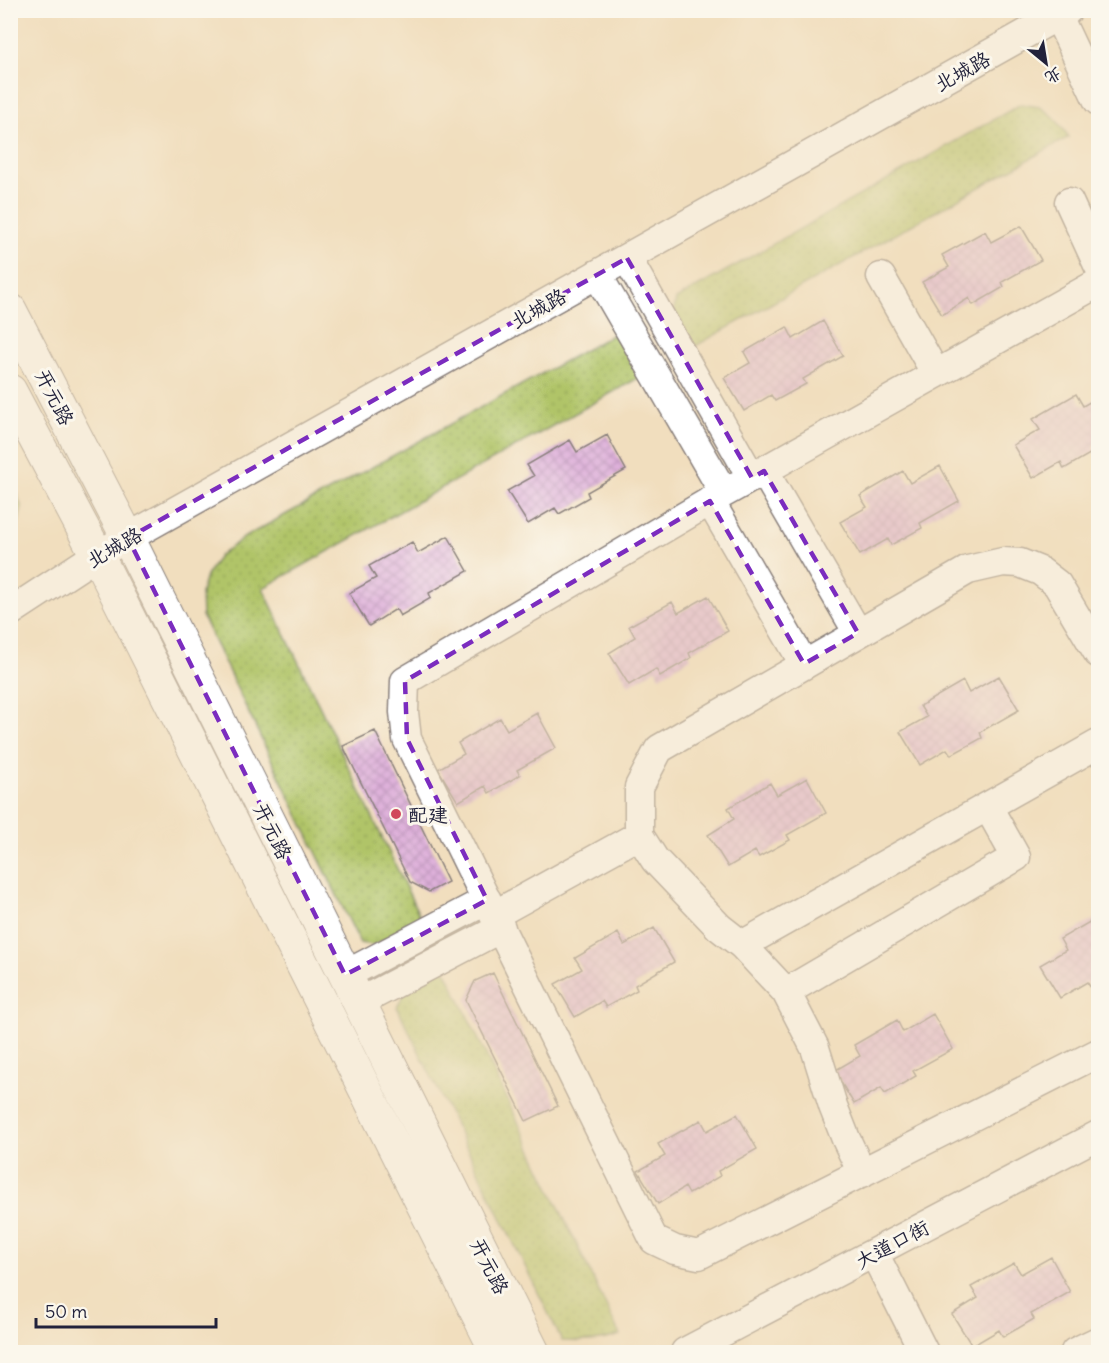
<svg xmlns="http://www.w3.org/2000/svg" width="1109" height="1363" viewBox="0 0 1109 1363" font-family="Delius,'LXGW WenKai TC',sans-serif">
	<defs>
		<pattern id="park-dots" width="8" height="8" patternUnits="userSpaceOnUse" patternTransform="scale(1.5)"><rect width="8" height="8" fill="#b0c468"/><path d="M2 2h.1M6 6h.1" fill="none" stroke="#97a85b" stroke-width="1.8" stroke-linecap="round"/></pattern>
		<pattern id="building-cross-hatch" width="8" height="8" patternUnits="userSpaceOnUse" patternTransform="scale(1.5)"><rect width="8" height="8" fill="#deb0da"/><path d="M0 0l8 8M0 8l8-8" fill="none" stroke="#be97bc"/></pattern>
	</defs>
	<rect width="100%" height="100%" fill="#fbf7ec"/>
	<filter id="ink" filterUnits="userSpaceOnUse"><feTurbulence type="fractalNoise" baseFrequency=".0167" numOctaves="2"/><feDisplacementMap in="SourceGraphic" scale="12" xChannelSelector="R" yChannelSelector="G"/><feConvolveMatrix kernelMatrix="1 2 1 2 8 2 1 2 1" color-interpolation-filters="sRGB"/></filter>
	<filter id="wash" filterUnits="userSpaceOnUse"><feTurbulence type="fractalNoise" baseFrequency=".008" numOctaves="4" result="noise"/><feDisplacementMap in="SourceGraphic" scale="24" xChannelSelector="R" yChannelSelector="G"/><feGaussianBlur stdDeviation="1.35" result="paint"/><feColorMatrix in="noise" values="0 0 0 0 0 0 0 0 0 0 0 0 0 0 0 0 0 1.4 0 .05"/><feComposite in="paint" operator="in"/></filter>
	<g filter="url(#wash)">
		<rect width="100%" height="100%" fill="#f1debe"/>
		<path fill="url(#park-dots)" stroke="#697352" stroke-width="1.5" d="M1021,104L1040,107L1054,117L1069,137L692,348L674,310L676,299Z
			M614,334L640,377L263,588L422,921L373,945L360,943L202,616L201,593L206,576L219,556L245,537Z
			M10,474L22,508L15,536L11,540Z
			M444,967L620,1335C601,1342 582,1342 562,1341L397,1007L403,995Z"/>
		<g id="blocks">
			<path fill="url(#building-cross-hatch)" d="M1021,226L1041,260L1002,282L1004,287L973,305L969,298L942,315L922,282L949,267L942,255L985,231L991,242Z
				M823,321L843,356L803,379L806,384L775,401L771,395L744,411L724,378L750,363L744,352L787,327L793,339Z
				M1076,394L1083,406L1098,397V443L1093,446L1095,451L1064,469L1061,462L1033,478L1013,445L1040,430L1033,419Z
				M607,435L626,470L587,492L589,497L559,514L555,508L528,524L507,491L534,476L527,465L570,440L577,452Z
				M940,466L959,501L920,523L922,528L891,545L888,539L860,555L840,522L867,507L860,496L903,471L910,483Z
				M448,536L468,571L429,593L431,598L400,616L396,609L369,626L349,593L376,578L369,566L412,542L418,553Z
				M708,596L728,631L689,653L691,658L660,676L656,669L629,685L609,653L635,637L629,626L672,602L678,613Z
				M999,676L1019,710L980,732L982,738L951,755L947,749L920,765L900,732L927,717L920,706L963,681L969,693Z
				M537,713L556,748L517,770L520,775L489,793L485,786L458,802L438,769L464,754L458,743L500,718L507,730Z
				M375,731L448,882L429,892L410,882L343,746Z
				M807,778L826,813L787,835L790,840L759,857L755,851L728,867L708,835L734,819L728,808L770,783L777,795Z
				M1098,917V984L1091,988L1087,982L1060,998L1040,965L1066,950L1060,939Z
				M654,928L674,962L635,985L637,990L606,1007L602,1001L575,1017L555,984L582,969L575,958L618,933L624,945Z
				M493,973L558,1106L526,1121L466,1000L475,981Z
				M933,1014L953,1049L913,1071L916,1076L885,1094L881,1088L854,1104L834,1071L860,1056L854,1045L897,1020L903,1032Z
				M737,1114L757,1149L718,1171L720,1176L689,1194L685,1187L658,1204L638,1171L665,1156L658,1144L701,1120L707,1131Z
				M1051,1257L1070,1292L1031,1314L1034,1319L1003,1337L999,1330L972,1346L952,1314L978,1298L971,1287L1014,1263L1021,1274Z"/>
		</g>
	</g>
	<g filter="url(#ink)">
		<use href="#blocks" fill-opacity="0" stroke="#8a807c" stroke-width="1.5"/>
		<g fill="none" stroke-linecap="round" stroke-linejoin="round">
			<g stroke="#8a807c" stroke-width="31">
				<path id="minor" d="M1058,16L1098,101
					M1069,202L1098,265
					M627,258L752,478
					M597,274L724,493L405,681L404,712L407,739L654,1240L675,1250L699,1255L1098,1053
					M881,277L936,374
					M764,471L858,633
					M724,493L1098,283
					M710,501L804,664
					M10,612L97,555L1068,10
					M639,835L655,860L719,927L742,945L786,992L815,1048L833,1106L846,1139L862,1173
					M494,915L639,835V787L659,749L968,570L1003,562L1020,563L1040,571L1057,584L1098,653
					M742,945L1098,744
					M345,975L487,900
					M786,992L1016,857L988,807
					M358,1003L501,928
					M874,1253L924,1352
					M685,1352L1098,1135
					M1075,1352L1098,1341"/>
			</g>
			<g stroke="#8a807c" stroke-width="35">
				<path id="major" d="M10,310L128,538L533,1352
					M10,391L97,555L497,1352"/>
			</g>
			<use href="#minor" stroke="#fff" stroke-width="28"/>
			<use href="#major" stroke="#fff" stroke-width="33"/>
		</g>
	</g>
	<path d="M0 0H1109V1363H0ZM627,258L752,478L764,471L858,633L804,664L710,501L405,681L407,739L487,900L345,975L128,538Z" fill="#f1debe" fill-opacity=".55" fill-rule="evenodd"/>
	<path fill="none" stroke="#7b2cbf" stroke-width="4.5" stroke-dasharray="12 8" stroke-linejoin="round" d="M627,258L752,478L764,471L858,633L804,664L710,501L405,681L407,739L487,900L345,975L128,538Z"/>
	<circle fill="#d1495b" stroke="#fbf7ec" stroke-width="2" cx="396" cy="814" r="6"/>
	<g text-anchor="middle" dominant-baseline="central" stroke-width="6" stroke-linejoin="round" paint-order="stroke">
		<g font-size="20" fill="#22223b" stroke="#fbf7ec">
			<text transform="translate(962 71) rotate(-29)">北城路</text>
			<text transform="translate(538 308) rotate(-29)">北城路</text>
			<text transform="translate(55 397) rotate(63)">开元路</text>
			<text transform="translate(114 547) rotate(-30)">北城路</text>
			<text transform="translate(273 831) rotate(64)">开元路</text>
			<text transform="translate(892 1244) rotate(-28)">大道口街</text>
			<text transform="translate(490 1266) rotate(63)">开元路</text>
		</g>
		<g font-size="20" fill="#22223b" stroke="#fbf7ec" text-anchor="start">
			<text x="408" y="814">配建</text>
		</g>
	</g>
	<rect width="1109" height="1363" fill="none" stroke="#fbf7ec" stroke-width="36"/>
	<g transform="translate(1046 63) rotate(150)" stroke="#fbf7ec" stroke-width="4.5" paint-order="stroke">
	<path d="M0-4.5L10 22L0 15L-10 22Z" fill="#22223b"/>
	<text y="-9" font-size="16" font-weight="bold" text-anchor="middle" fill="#22223b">北</text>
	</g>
	<path d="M36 1318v9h180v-9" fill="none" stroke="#22223b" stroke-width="3"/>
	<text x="45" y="1318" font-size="18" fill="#22223b" stroke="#fbf7ec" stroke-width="4.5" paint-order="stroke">50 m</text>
</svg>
